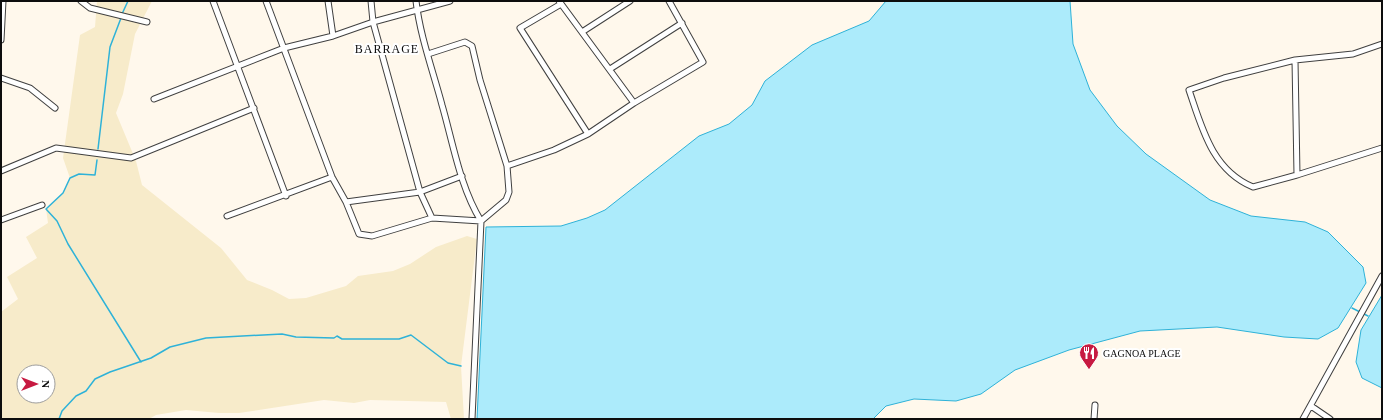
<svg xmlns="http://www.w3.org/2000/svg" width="1383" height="420" viewBox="0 0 1383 420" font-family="'Times New Roman',serif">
	<rect width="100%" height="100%" fill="#fff8ec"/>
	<path fill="#f7ebca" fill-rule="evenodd" d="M97,1H152L135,34L123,94L116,113L136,161L142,185L221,248L247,280L272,290L289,299L306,298L346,286L358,276L393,271L410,264L436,247L467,236L477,239L461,366L464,419H451L446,402L370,400L354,403L324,400L239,413H219L186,410L156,415L149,419H1V312L18,299L7,277L37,258L26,237L48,223L46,209L63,193L70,178L63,158L80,35L95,27ZM24,372H48V396H24Z"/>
	<path fill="#acebfb" stroke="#2eb2d8" d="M886,1H1070L1073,44L1090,90L1117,126L1146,154L1210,200L1251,216L1305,222L1328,232L1363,267L1366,283L1338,328L1318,339L1284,337L1217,327L1140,331L1069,350L1015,370L981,394L956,401L914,399L886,406L873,419H477L486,227L561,226L587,218L605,210L699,136L729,124L752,105L765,81L812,45L869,21Z
		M1382,295V388L1362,378L1356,362L1361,330Z"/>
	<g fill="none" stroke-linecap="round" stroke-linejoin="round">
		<path stroke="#2eb2d8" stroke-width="1.5" d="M122,14L128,1
			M98,149L110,47L121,18
			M97,160L95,175L79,174L70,178L63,193L46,209L57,221L68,244L141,362
			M1352,308L1368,316
			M59,419L62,411L76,396L86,391L95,379L110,372L151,358L170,347L206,338L282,334L296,337L334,338L337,336L342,339H399L411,335L448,363L461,366"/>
		<g stroke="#404040" stroke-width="7">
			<path id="minor" d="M81,1L90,8L147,22
				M213,1L286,196
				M266,1L332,177L346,202L359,234L372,236L432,218
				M328,1L333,36
				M371,1L373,22L420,192L432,218L481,221L472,419
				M416,1C420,36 433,71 442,105C453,143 460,187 481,221L506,200L509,192L507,166L480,80L472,46L465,42L428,54
				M559,1L634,103
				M561,4L520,28L588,134L634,103L703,62L669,1
				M582,32L630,1
				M1,40L3,1
				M1382,44L1353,54L1295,60L1224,78L1189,90C1202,128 1212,170 1253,187L1297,175L1382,148
				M1295,60L1297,175
				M610,69L682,23
				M1,78L30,88L55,108
				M154,99L284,48L333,36L373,22L450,1
				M507,166L554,150L588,134
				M1,171L56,148L131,158L254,108
				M346,202L420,192L462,176
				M227,216L332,177
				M1,220L42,205
				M1311,406L1330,419
				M1094,419L1095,405
				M1303,419L1382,276"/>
		</g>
		<use href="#minor" stroke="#fff" stroke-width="5"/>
	</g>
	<defs>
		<g id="restaurant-pin" transform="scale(1)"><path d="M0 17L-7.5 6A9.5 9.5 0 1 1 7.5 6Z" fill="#c71a41" stroke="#fff"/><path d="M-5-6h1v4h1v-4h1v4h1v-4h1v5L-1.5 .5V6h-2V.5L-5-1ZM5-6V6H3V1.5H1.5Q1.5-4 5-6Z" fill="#fff"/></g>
	</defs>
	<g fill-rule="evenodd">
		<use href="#restaurant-pin" x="1089" y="353"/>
	</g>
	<g text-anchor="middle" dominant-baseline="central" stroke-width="4" stroke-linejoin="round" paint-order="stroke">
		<g font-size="10" fill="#0d0d0d" stroke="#fff" text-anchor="start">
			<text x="1103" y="353">GAGNOA PLAGE</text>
		</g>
		<g font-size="12" letter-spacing="1" fill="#0d0d0d" stroke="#fff">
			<text x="387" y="49">BARRAGE</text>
		</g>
	</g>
	<rect width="1383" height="420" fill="none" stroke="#0d0d0d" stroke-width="4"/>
	<g transform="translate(36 384) rotate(90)"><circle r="19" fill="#ffffff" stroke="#9e9e9e"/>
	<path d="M0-3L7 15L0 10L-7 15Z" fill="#c71a41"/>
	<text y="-6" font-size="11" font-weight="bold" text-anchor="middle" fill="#0d0d0d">N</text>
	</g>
</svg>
